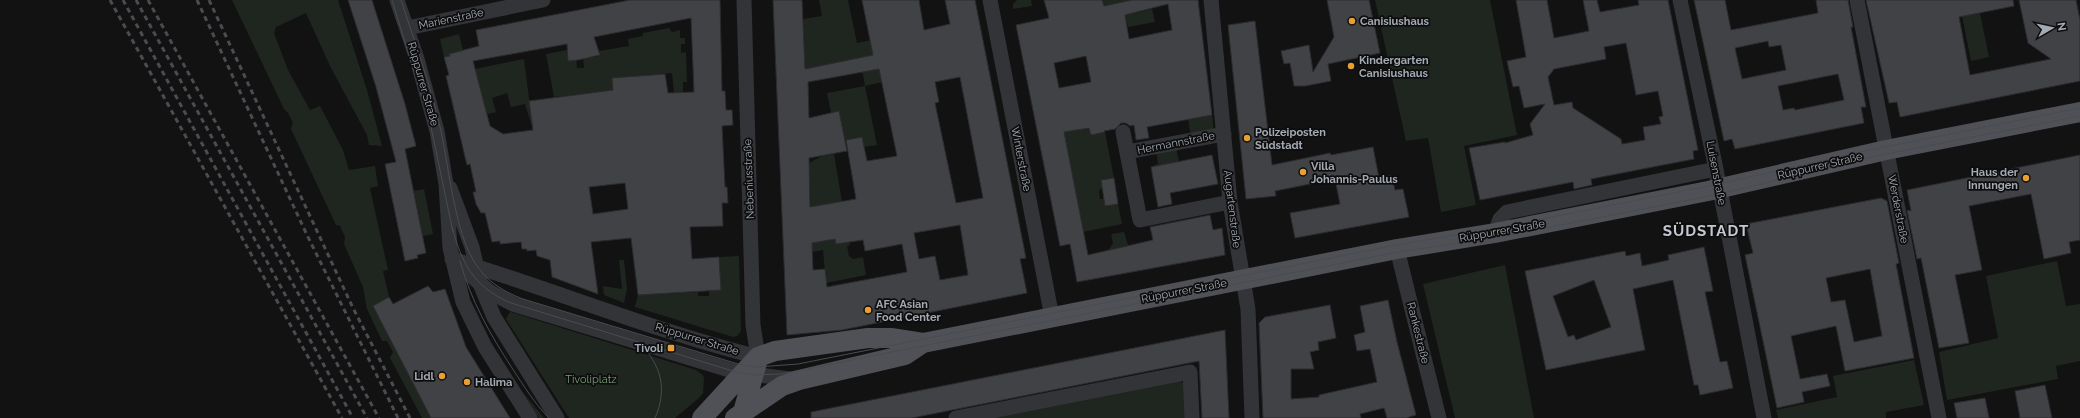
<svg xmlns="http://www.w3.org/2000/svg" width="2080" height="418" viewBox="0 0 2080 418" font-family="Raleway,sans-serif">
	<rect width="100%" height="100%" fill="#121213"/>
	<path fill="#1e261f" d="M232,0H338L367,90L382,146L369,145L367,135L330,66L306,13L276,27L274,33L288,70L310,110L320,106L343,150L349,170L375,166L378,186L370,188L388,270L383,271L389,297L374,307L431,418H422L390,358L393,352L387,341H382L367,309L363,287L344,244L345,237L340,226L336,225L291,129L293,123L288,113L284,109Z
		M819,0H848L857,43L886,37L877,54L868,56L878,63L882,82L865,86L877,145L864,147L861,137L845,140L839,112L831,113L827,93L865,86L860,58L805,69L803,19L822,16Z
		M1017,0H1031L1032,6L1013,9V4Z
		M1080,0H1132L1095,8Z
		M1375,0H1490L1517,135L1464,146L1476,205L1441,212L1428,138L1406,141Z
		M1152,9L1155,22L1128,27L1125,15Z
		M1980,13L1989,57L1971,61L1962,16Z
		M669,28L672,32L680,30V38H685V44H681V53L686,52L687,82H683V92L674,93L672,73L612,78L613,90L554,97L546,54L567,50L568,61L575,49L577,68H584L583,54L590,53L591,57L599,56V51L629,46L628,39L643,36V33Z
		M459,34L463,50L449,54L450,56L444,57L440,39Z
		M524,59L533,130L525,104L511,107L507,93L492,98L496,112L487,114L475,69Z
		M1059,108L1085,120L1087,129L1089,128L1091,134L1105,132L1114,178L1101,180L1102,189L1099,190L1100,199H1104L1105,206L1118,204L1122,224L1083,232Z
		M1212,115L1214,132L1191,136L1188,119Z
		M1176,147L1179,162L1150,167L1158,164L1156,150Z
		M834,154L842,202L833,239H835L836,244L849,242L850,245L847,246L849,256L853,259L863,257L866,275L826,283L823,250L812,252L809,163L822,156Z
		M424,189L433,234L423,236L414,191Z
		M1124,232L1128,245L1108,251L1113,243L1111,234Z
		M739,256L741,331L737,336L733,337L635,307L638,295L698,292V296H709V291L721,290L719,257Z
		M619,260H624L627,289L624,303L604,295L603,286L622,289Z
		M2057,261L2066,306L2080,304V361L2056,366L2058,379L1947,400L1939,352L1998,338L1986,276Z
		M1505,265L1534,418H1455L1423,284Z
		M511,312L696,370L703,375L704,378L703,393L699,398L675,418H569L506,319L509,313Z
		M1914,360L1924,405L1886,412V418H1778L1776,410L1837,397L1833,376Z
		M1180,381L1186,385L1187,418H985Z
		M521,390L544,418H539Z"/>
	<path fill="#414246" stroke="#2c2c2f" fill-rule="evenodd" d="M348,0H372L405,104L416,146L405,149L426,253L417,255L418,258L405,261L385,164L396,162L376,87Z
		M630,0H720L722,91H725L726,110H732L733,125L722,126L725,187H727L728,203H722L723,226L690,227L692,259L719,257L721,290L638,295L631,238L591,242L598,294L552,277L550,260L537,256L536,250L527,251V249H522L521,242L500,244V241L492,242L485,213H481L476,204L473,192H476L470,164L467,165L465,157L446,76L449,75L444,57L450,56L449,54L479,46L476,30ZM691,18L694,92L668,93L665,74L612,78L613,90L529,101L533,130L503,134L490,126L473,61L567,44L568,61L578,60L600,55L594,37ZM625,183L628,209L593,214L589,187Z
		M773,0H802L805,69L873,55L862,0H919L924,30L950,24L945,0H975L1026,258L1020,259L1027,293L842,330L787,335ZM879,69L897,156L867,161L862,137L846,140L856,199L810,207L809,158L847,151L839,111L809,118L808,82ZM960,77L983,198L956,203L935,103L939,102L935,82ZM960,225L968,275L940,280L935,256L919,259L914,233ZM835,239L836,244L863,240L865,251L902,244L907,272L827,287L825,269L813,270L812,243Z
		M1044,0H1102L1104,6L1132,0H1198L1212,115L1147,127L1149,138L1136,140L1134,125L1130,126L1126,123H1121L1115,129L1104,131L1105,132L1091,135L1089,128L1064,132L1088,255L1153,240L1150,227L1210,215L1213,230L1222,228L1225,255L1077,282L1070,244L1060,246L1016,25L1049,18ZM1168,4L1172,30L1129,39L1125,15ZM1086,56L1091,82L1059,88L1054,63Z
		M1327,0H1369L1380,53L1328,64L1331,81L1305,86H1294L1290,63L1284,64L1281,51L1309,45L1313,72L1334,37Z
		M1516,0H1547L1554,38L1589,31L1583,0H1597L1600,12L1639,5L1638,0H1668L1698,150L1693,151L1694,159L1591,179L1592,185L1574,189L1573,182L1480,200L1469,148L1505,142V143L1533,135L1530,124L1545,104L1524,108L1519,86L1513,87L1507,61L1526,57ZM1626,43L1636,95L1658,91L1663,116L1659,117L1661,124L1643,127L1645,140L1622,144L1621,139L1573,108L1572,102L1554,105L1548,77L1554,69L1606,59L1604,47Z
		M1694,0H1725L1731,30L1818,13L1816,0H1848L1853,27H1851L1866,107H1861L1864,123L1735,149L1732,139L1724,141ZM1768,41L1769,47L1781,45L1786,70L1742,79L1735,48ZM1838,74L1844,100L1795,110L1794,108L1783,110L1778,86Z
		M1866,0H2013L2014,6L1959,17L1970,75L2051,59L2028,43L2019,0H2076L2080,20V81L1900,117L1897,102L1889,103Z
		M1255,21L1272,165L1330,153L1331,155L1373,147L1379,178L1391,175L1395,190L1403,189L1409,217L1295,238L1290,213L1340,204L1335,179L1275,191L1276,196L1246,199L1228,25Z
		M1212,155L1218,184L1170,193L1172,204L1158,207L1151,167Z
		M2080,155V240L2069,242L2071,253L2044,259L2031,194L1969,206L1982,270L1955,275L1969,343L1939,348L1921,258L1917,259L1907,210L1911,211L1907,190Z
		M1114,178L1118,204L1105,206L1101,180Z
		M1881,198L1887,201L1899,263L1896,264L1914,358L1845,371L1836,326L1791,336L1800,379L1827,374L1830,386L1802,392L1804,402L1777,408L1745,255L1753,253L1746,224ZM1870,269L1882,336L1854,342L1845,300L1831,302L1826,278Z
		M1704,247L1713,291L1705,292L1720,362L1727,361L1733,388L1700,395L1698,385H1694L1673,280L1633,289L1645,350L1546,370L1525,271L1625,251L1626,256L1640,253L1642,266L1669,260L1668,255ZM1594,280L1611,327L1576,340L1574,335L1568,337L1553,296Z
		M428,286L433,292L445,289L466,347L510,418H431L373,306L389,297L393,304Z
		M1388,300L1397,342L1416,415L1406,418H1387L1384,408L1360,414L1361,418H1263L1259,323L1265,317L1330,305L1336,338L1318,342L1319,350L1310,352L1314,369H1291V399L1319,397V395L1377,382L1370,349L1357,351L1354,335L1365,332L1360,306Z
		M1225,330L1229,418H1202L1199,361L912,418H811V412Z
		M2045,385L2052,418H2020L2015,391Z
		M1985,398L1989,418H1957L1954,403Z"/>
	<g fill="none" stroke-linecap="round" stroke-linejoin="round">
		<path stroke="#333438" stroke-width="15" d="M397,0L417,59L437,131L446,184L450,248L463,302L485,347L530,418
			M990,0L1052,317
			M1211,0L1230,202L1248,309L1252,418
			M1680,0L1716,169L1764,418
			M1857,0L1939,418
			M407,28L543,0
			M1123,132L1140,220L1230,202
			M1127,152L1224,134
			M450,188L472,247L481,286L494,317L557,418
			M1495,233L1500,219L1507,212L1716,169
			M1397,249L1439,418
			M452,259C554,290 654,331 758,357L753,325L744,0
			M454,261L490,292L513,304L736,372L797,380
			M956,418L1190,372L1192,418"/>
		<path stroke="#4f5157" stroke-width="20" d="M743,412L758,359
			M702,418L758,357L775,351L868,338H891L923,343L1397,249L1495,233L1708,191L1886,150L2080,112
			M735,418L782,386L799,380L905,355L923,343"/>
		<path stroke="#4a4c51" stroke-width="1" d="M392,0L431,127L453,232
			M401,0C415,43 431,87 441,131C449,169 455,232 475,263C486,281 504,292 523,299L738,364L757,367L798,364L1396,245L1496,228L1719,184L1865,151L2080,108
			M452,227C462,264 473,285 508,302L736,372L754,375L781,374L1398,252L1494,238L1720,194L1866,158L2080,116
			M460,261C471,301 490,334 512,368C524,386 534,403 549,418
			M639,343C661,364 668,389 655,418"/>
		<path stroke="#4a4c51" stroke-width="3" stroke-dasharray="5 4" stroke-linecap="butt" d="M110,0L342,418
			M123,0L353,418
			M136,0L367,418
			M148,0L379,418
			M197,0L307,235L398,418
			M209,0L353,308L410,418"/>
	</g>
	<g fill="#e99f34" stroke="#0d0d0e" stroke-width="1.5">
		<circle cx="1352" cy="21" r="4"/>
		<circle cx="1351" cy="66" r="4"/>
		<circle cx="1247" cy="138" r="4"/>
		<circle cx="1303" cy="172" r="4"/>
		<circle cx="2026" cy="178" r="4"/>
		<circle cx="868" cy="310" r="4"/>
		<rect x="667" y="344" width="8" height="8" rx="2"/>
		<circle cx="442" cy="376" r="4"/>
		<circle cx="467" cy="382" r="4"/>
	</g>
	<g text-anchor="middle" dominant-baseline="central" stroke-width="3.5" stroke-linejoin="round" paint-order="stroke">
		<g font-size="11" fill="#a4aab3" stroke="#0d0d0e">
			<text transform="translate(451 19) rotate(-12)">Marienstraße</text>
			<text transform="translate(423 84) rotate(74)">Rüppurrer Straße</text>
			<text transform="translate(1176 143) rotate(-11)">Hermannstraße</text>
			<text transform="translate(1021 159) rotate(79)">Winterstraße</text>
			<text transform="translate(1820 166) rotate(-13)">Rüppurrer Straße</text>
			<text transform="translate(1716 173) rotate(79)">Luisenstraße</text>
			<text transform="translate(749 179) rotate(-92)">Nebeniusstraße</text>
			<text transform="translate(1232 209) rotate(83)">Augartenstraße</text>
			<text transform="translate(1898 209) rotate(79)">Werderstraße</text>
			<text transform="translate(1502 231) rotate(-10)">Rüppurrer Straße</text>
			<text transform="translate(1184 291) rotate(-11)">Rüppurrer Straße</text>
			<text transform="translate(1418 333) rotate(76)">Rankestraße</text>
			<text transform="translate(697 339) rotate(17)">Rüppurrer Straße</text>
		</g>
		<g font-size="11" font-weight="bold" fill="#a4aab3" stroke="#0d0d0e" text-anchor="start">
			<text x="1360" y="21">Canisiushaus</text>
			<text x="1359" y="60">Kindergarten<tspan x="1359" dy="13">Canisiushaus</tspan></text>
			<text x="1255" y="132">Polizeiposten<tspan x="1255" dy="13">Südstadt</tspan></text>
			<text x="1311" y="166">Villa<tspan x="1311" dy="13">Johannis-Paulus</tspan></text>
			<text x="2018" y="172" text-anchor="end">Haus der<tspan x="2018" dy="13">Innungen</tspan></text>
			<text x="876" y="304">AFC Asian<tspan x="876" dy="13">Food Center</tspan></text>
			<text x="663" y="348" text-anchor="end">Tivoli</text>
			<text x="434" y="376" text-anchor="end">Lidl</text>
			<text x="475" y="382">Halima</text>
		</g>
		<g font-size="11" fill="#7c9e7b" stroke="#0d0d0e">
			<text x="591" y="379">Tivoliplatz</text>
		</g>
		<g font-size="15" font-weight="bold" letter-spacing="1" fill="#c5c8d0" stroke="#0d0d0e">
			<text x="1706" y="231">SÜDSTADT</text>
		</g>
	</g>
	<g transform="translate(2052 28) rotate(81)" stroke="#0d0d0e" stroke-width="3" paint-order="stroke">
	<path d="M0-3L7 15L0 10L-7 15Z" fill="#a4aab3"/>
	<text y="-6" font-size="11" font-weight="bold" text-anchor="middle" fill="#a4aab3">N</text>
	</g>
</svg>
